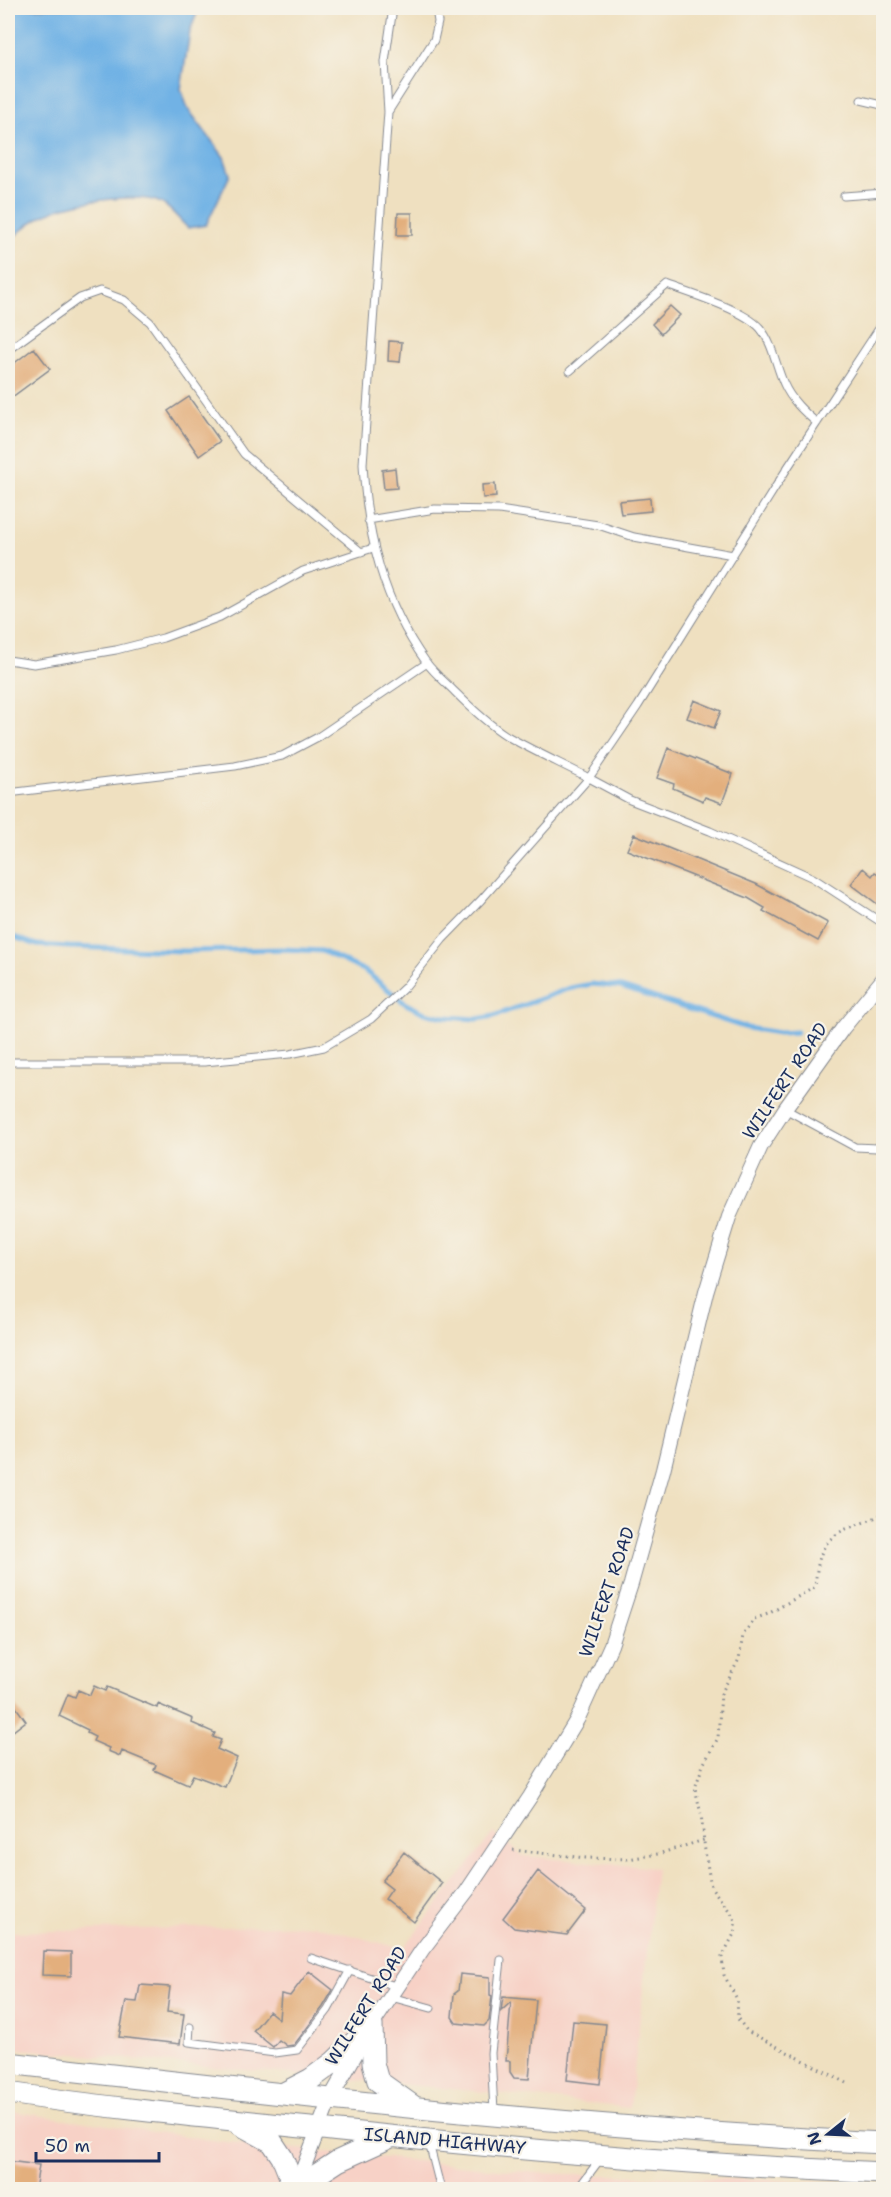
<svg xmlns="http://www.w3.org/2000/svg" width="891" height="2197" viewBox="0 0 891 2197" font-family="'Shantell Sans',sans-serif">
	<rect width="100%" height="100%" fill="#f7f3e8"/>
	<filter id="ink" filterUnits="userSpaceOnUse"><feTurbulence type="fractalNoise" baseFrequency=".0167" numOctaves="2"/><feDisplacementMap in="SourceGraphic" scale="12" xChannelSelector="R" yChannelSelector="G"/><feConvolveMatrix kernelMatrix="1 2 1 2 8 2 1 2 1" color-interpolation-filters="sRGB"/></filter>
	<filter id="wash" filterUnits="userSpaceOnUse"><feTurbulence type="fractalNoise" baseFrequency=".008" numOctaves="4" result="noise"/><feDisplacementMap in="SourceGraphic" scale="24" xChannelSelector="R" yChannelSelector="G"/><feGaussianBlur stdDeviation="1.35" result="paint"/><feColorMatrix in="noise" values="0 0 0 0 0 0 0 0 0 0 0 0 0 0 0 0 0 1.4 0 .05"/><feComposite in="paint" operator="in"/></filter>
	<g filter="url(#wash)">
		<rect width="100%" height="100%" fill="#efe0c0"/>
		<path fill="#f7d1c6" d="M493,1833L523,1856L656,1868L630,2108L485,2092L8,2048V1932L313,1925L403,1949Z
			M8,2111L226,2142L537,2173L884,2184L883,2190H8Z"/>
		<path fill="#71b2e5" stroke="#4670a2" stroke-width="1.5" d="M8,8H199L190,31L181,89L188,109L224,157L230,175L206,225L188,228C180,221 171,208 161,203C140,192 75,202 53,211C35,218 20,230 8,243Z"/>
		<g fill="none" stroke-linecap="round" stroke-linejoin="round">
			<path stroke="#71b2e5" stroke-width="5" d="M8,935L37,945L69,947L184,951L282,949L322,951L365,971L406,1004L425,1013L445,1017L477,1019L494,1016L570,988L592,984L621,987L747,1028L779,1033L797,1032"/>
		</g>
		<g id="blocks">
			<path fill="#e3af7d" d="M398,213H412V235H397Z
				M670,306L680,315L661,334L652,324Z
				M389,341L402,342L400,362L388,361Z
				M34,348L50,369L8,400V368Z
				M189,397L220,441L199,456L168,411Z
				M395,468L397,488L384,489L382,470Z
				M495,484L496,497L483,498L482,485Z
				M650,498L651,511L621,514L619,501Z
				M694,700L721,711L714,728L687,718Z
				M668,748L733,774L722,803L705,797L703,801L673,788L674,784L657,778Z
				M634,834L756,884L828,923L818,941L763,911L765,908L748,898L627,850Z
				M863,868L872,876L875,872L884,878V909L851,884Z
				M94,1686L105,1691L107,1687L157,1708L158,1704L193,1719L192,1723L215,1733L213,1737L221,1740L217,1749L237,1758L225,1787L193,1775L188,1785L154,1770L156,1765L122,1751L120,1756L108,1751L109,1748L93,1741L95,1737L87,1733L88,1730L59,1716L68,1694L75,1697L78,1690L90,1695Z
				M8,1696L26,1721L8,1735Z
				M404,1852L442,1883L414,1922L385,1899L392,1889L382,1881Z
				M538,1871L586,1910L567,1935L514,1928L503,1918Z
				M43,1951L71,1952V1976L42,1975Z
				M309,1971L333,1990L323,2007L294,2045L287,2046L279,2040L273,2047L253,2031L269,2011L279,2019L281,1994L290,1996Z
				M460,1974L490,1977V1995L492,1996L489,2021L484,2026L456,2023L452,2017L454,1994L458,1991Z
				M140,1985L170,1987L167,2012L184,2014L180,2044L119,2037L126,2001L137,2002Z
				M503,1997L536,2000L529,2079L514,2078L510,2072V2061H506L511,2002L501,2011Z
				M573,2021L606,2024L600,2084L567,2080Z
				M8,2161L39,2165L35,2190H8Z"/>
		</g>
	</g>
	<g filter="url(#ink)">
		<use href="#blocks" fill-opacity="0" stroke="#85888f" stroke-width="1.5"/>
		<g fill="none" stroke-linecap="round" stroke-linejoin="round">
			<g stroke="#85888f" stroke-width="9">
				<path id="service" d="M393,8L385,62L388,112L363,464C367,536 383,602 426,662C434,673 445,682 455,692C470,707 488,724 507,736C533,751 562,764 589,778L638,706L788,467L884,321
					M861,100L882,105L884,109
					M388,112L434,40L438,22L436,8
					M844,196L884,193
					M8,350L80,298L100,291L124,300L150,322L244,454L361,552
					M570,371L667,285C692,294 744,310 760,328C773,343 776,367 784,384C791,400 804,412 817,423
					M368,520L435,509L499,510L598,525L634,537L733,555
					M8,660L34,664L116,650L163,638L220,617L303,571L373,548
					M8,793L235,766L282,756L318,737L427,663
					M8,1062H204L290,1054L324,1047L371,1019L405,987L443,939L481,900L589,778L630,800L710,831L813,878L884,924
					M785,1109L855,1147L877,1148L884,1153
					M877,1148L884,1140
					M311,1958L398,1987
					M391,1997L431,2008
					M190,2027L189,2042L275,2053L297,2050L328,2010L350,1970
					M494,2112L491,2053L501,1960
					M429,2143L441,2190
					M577,2190L601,2158"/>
			</g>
			<g stroke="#85888f" stroke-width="16">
				<path id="minor" d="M296,2187L330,2099L372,2025L422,1950L467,1891L530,1797L578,1718L611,1645L631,1584L663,1470L706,1292L729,1217L761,1146L785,1109L843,1028L884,978"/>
			</g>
			<g stroke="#85888f" stroke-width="23">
				<path id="primary" d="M372,2025L373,2063L378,2081L416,2108
					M8,2063C299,2097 590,2129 884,2143
					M8,2093C121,2110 236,2120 350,2132C527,2151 705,2165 884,2173
					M282,2094L311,2079L334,2062L372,2025
					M241,2125L272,2142L282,2157L295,2189L338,2161L391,2137"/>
			</g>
			<path stroke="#85888f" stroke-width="3" stroke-dasharray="1.5 4.5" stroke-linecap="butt" d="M513,1850L586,1858L628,1859L658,1854L704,1840
				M847,2083L747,2031L738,2019L737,1999L724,1975L722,1957L736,1930L734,1917L711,1887L705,1851L701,1814L695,1788L703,1765L718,1738L721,1694L739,1659L743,1635L754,1619L768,1614L815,1587C818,1556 821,1537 854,1526C864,1522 875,1519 884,1512"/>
			<use href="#service" stroke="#fff" stroke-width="7"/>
			<use href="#minor" stroke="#fff" stroke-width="14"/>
			<use href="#primary" stroke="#fff" stroke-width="21"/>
		</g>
	</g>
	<g text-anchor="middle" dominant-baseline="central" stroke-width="4.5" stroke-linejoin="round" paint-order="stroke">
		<g font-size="18" fill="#1b2f5e" stroke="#f7f3e8">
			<text transform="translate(785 1081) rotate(-56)">WILFERT ROAD</text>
			<text transform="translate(607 1592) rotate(-71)">WILFERT ROAD</text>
			<text transform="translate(366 2006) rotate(-58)">WILFERT ROAD</text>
			<text transform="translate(445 2141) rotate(5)">ISLAND HIGHWAY</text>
		</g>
	</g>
	<rect width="891" height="2197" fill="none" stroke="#f7f3e8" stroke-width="30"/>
	<g transform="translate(828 2134) rotate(252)" stroke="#f7f3e8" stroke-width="4.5" paint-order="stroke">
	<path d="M0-4.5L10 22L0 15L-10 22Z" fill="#1b2f5e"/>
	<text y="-9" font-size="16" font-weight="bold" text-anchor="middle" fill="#1b2f5e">N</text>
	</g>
	<path d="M36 2152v9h123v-9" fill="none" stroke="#1b2f5e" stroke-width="3"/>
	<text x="45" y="2152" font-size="18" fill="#1b2f5e" stroke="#f7f3e8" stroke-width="4.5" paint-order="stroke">50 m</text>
</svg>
